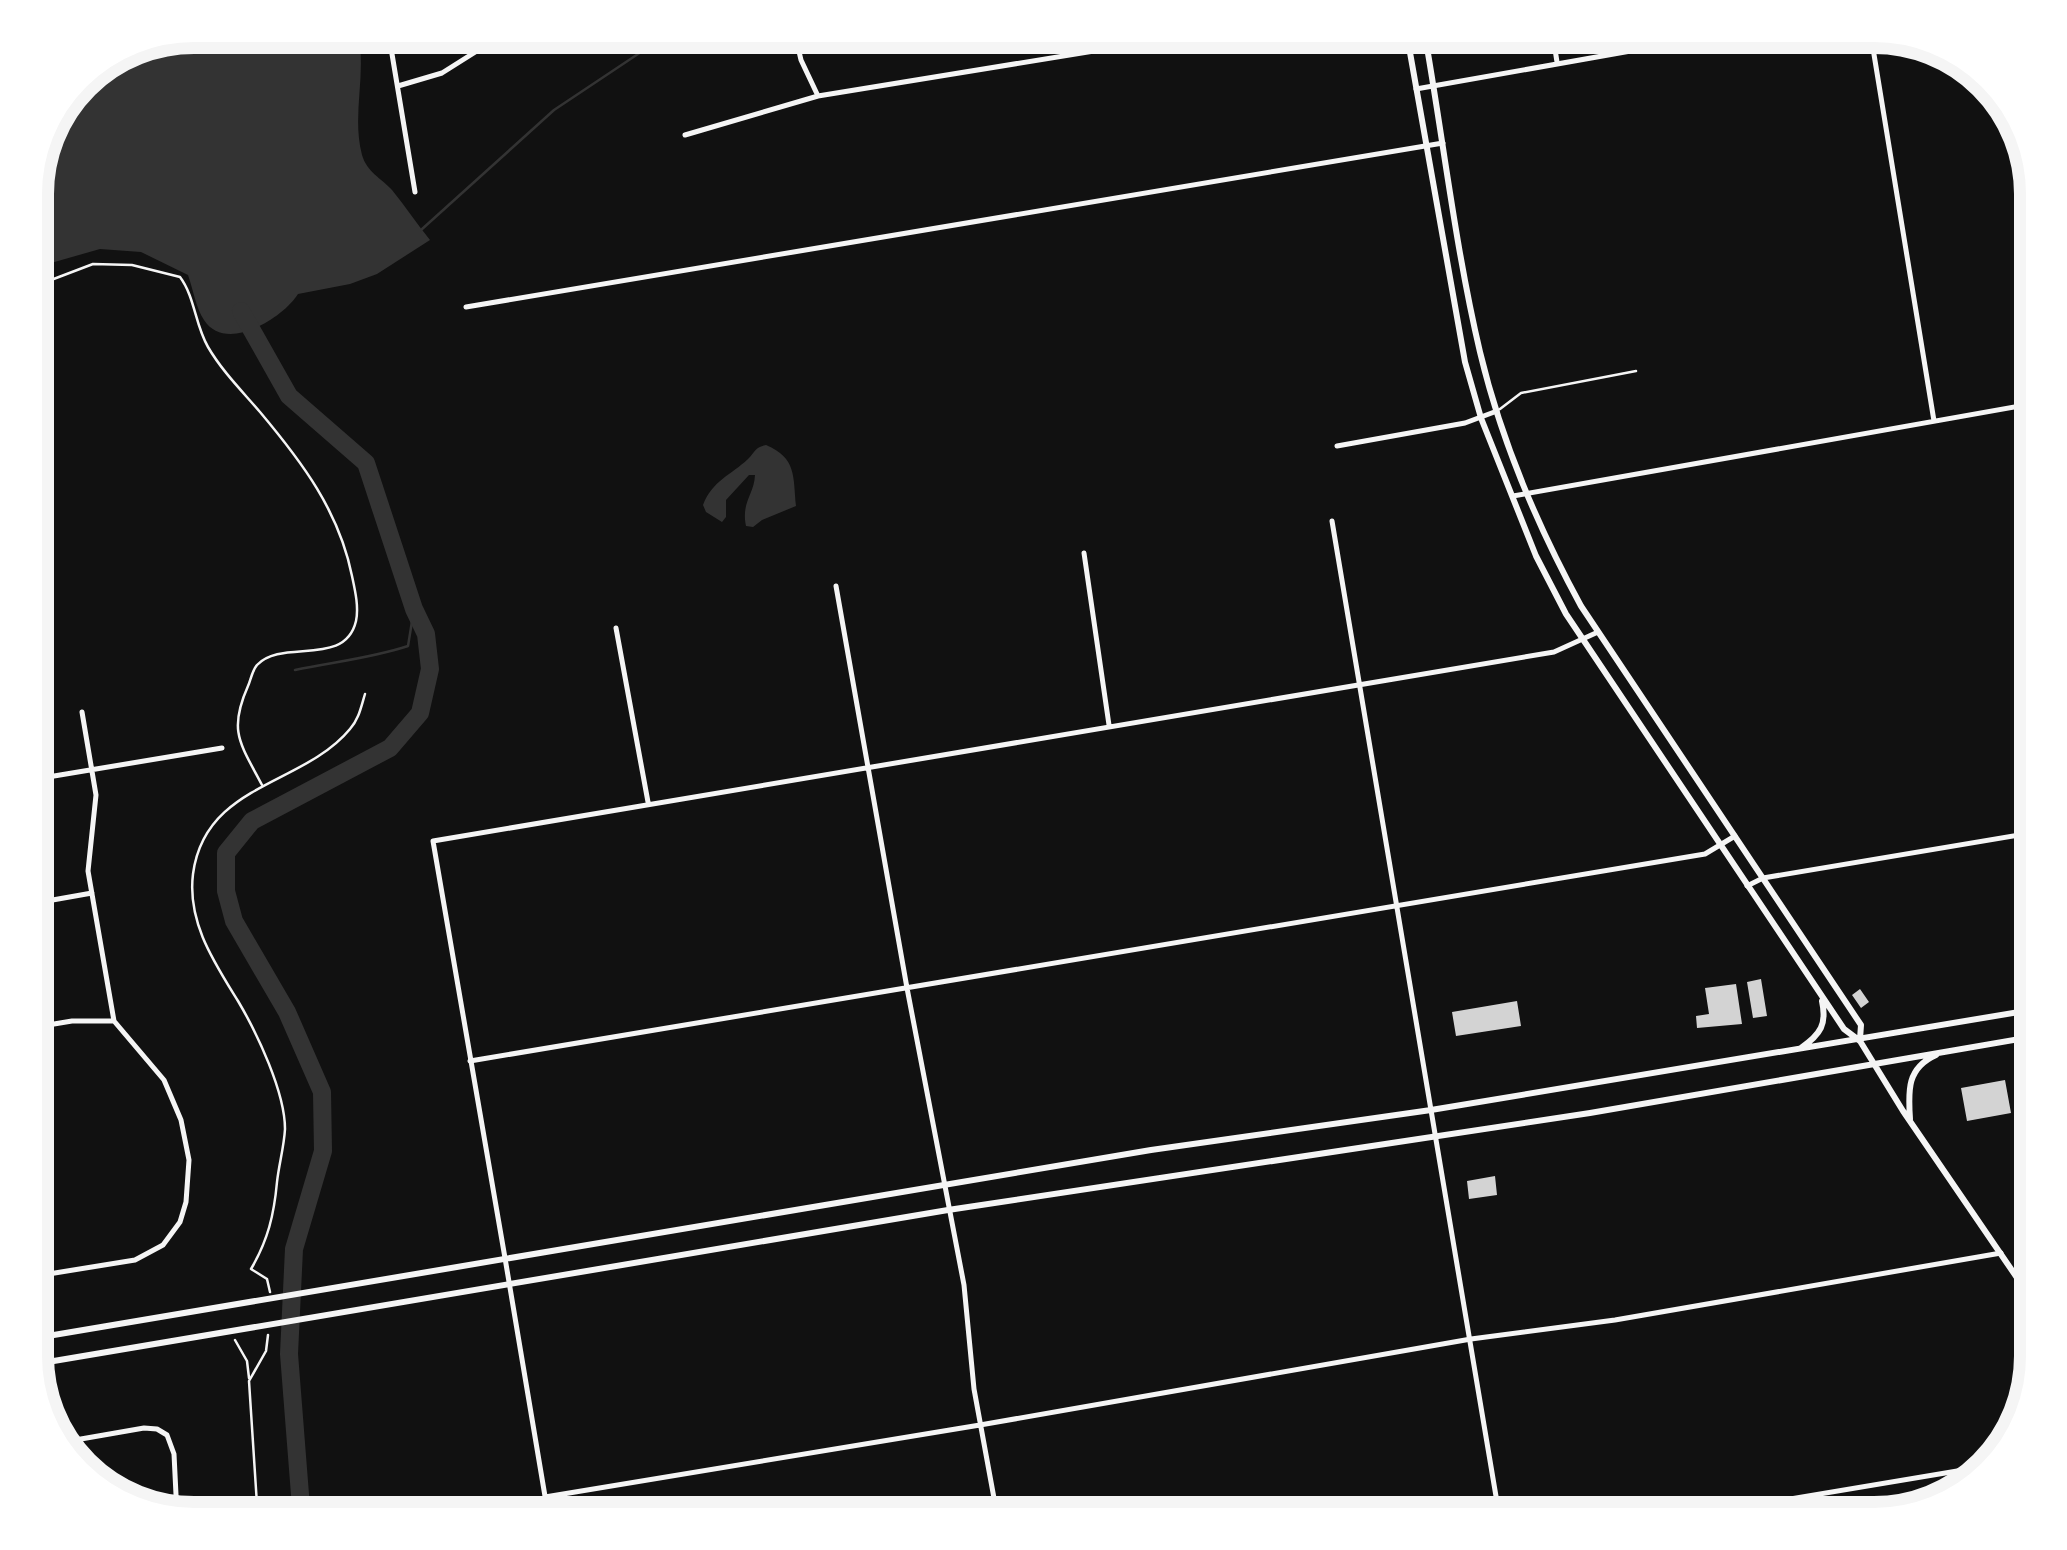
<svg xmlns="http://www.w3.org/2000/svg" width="2067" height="1550" viewBox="0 0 2067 1550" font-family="'PT Sans',sans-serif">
	<rect width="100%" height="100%" fill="#111"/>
	<path fill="#333" d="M193,30H357C368,71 351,114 362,155C367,172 381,178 392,190C405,206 417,224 430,240L377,274L350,284L298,294C283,318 226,354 204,320C196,308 193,289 188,275L141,252L100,249L30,269V182L85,71Z
		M766,445C797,458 793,477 796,506L762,520L753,527L746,526C741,502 754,495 755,475H749L726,500V517L722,522L706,512L703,505C712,481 731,475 748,459C756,451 755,447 766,445Z"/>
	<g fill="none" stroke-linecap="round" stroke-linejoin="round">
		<path stroke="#333" stroke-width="2.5" d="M421,230L554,110L674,30
			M295,670C333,662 372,658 408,646L414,609"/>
		<path stroke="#333" stroke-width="18" d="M241,311L289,396L366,463L414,609L426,634L430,669L420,713L390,748L252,821L226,853V891L234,921L287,1012L322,1092L323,1151L294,1249L289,1354L302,1520"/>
	</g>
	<path fill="#d3d3d3" d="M1761,979L1767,1016L1753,1018L1747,982Z
		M1736,984L1742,1024L1697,1028L1696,1016L1709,1014L1705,988Z
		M1860,989L1869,1002L1861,1008L1852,995Z
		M1517,1001L1521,1026L1456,1036L1452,1012Z
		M2005,1080L2011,1113L1967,1121L1961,1088Z
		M1495,1176L1497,1195L1469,1199L1467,1181Z"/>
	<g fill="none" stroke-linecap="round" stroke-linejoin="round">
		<path stroke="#f5f5f5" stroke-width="2.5" d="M30,288L93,264L132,265L180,277C195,297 195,325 208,347C222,371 242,391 260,412C302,462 339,511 352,576C355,590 359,607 356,621C345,668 282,638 257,665C252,671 251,679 248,686C228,731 240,743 262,785
			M270,1292L267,1279L251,1269C268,1240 274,1215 277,1182C279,1164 284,1147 285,1129C285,1092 257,1033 238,1001C214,962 187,922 193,874C205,783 303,786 350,729C359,719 361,707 365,694
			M235,1340L247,1361L249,1378
			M258,1520L249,1381L266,1351L268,1335"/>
		<path stroke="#f5f5f5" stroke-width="2.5" d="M1500,409L1521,393L1636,371"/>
		<path stroke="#f5f5f5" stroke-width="5" d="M388,30L415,192
			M794,30L801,60L818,96
			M1552,30L1557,62
			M1870,30L1934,421
			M398,86L442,73L510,30
			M1416,89L1749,30
			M685,135L818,96L1223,30
			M466,307L1443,143
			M1337,446L1465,423L1497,411
			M1513,496L2037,403
			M1332,521L1431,1110
			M1084,553L1109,725
			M836,586L907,988L964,1285L974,1389L998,1520
			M616,628L648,802
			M30,780L222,748
			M1747,886L1763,878L2037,832
			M30,904L92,893
			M30,1028L72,1021H114
			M470,1061L1705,854L1735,836
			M30,1148L50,1145
			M505,1258L433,841L1554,652L1598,632
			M30,1277L135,1260L163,1245L180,1222L186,1202L189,1160L181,1120L164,1080L114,1021L88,871L96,795L82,712
			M58,1443L144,1428L157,1429L167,1435L174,1454L177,1515
			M545,1497L980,1425L1471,1339L1615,1320L2001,1253
			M1664,1520L1993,1465"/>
		<path stroke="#f5f5f5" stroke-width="5" d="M1431,1110L1500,1520
			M505,1258L549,1520"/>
		<path stroke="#f5f5f5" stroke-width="6" d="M1406,30L1465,362L1481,418L1536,556L1566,614L1844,1029L1860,1041L1903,1111L2037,1307
			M1424,30C1443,137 1455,246 1480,352C1501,440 1538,527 1581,606L1861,1025L1860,1039
			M1801,1048C1821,1034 1827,1024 1822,1001
			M1910,1119C1908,1090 1907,1068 1936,1055
			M30,1339L1151,1150L1431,1110L2037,1009
			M30,1365L948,1210L1590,1113L2037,1036"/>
	</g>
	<path d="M0 0H2067V1550H0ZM194 48H1874A146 146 0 0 1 2020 194V1356A146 146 0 0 1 1874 1502H194A146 146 0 0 1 48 1356V194A146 146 0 0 1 194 48Z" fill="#fff" fill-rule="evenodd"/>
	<path fill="none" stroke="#f5f5f5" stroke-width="12" d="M194 48H1874A146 146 0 0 1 2020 194V1356A146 146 0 0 1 1874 1502H194A146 146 0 0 1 48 1356V194A146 146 0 0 1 194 48Z"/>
</svg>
